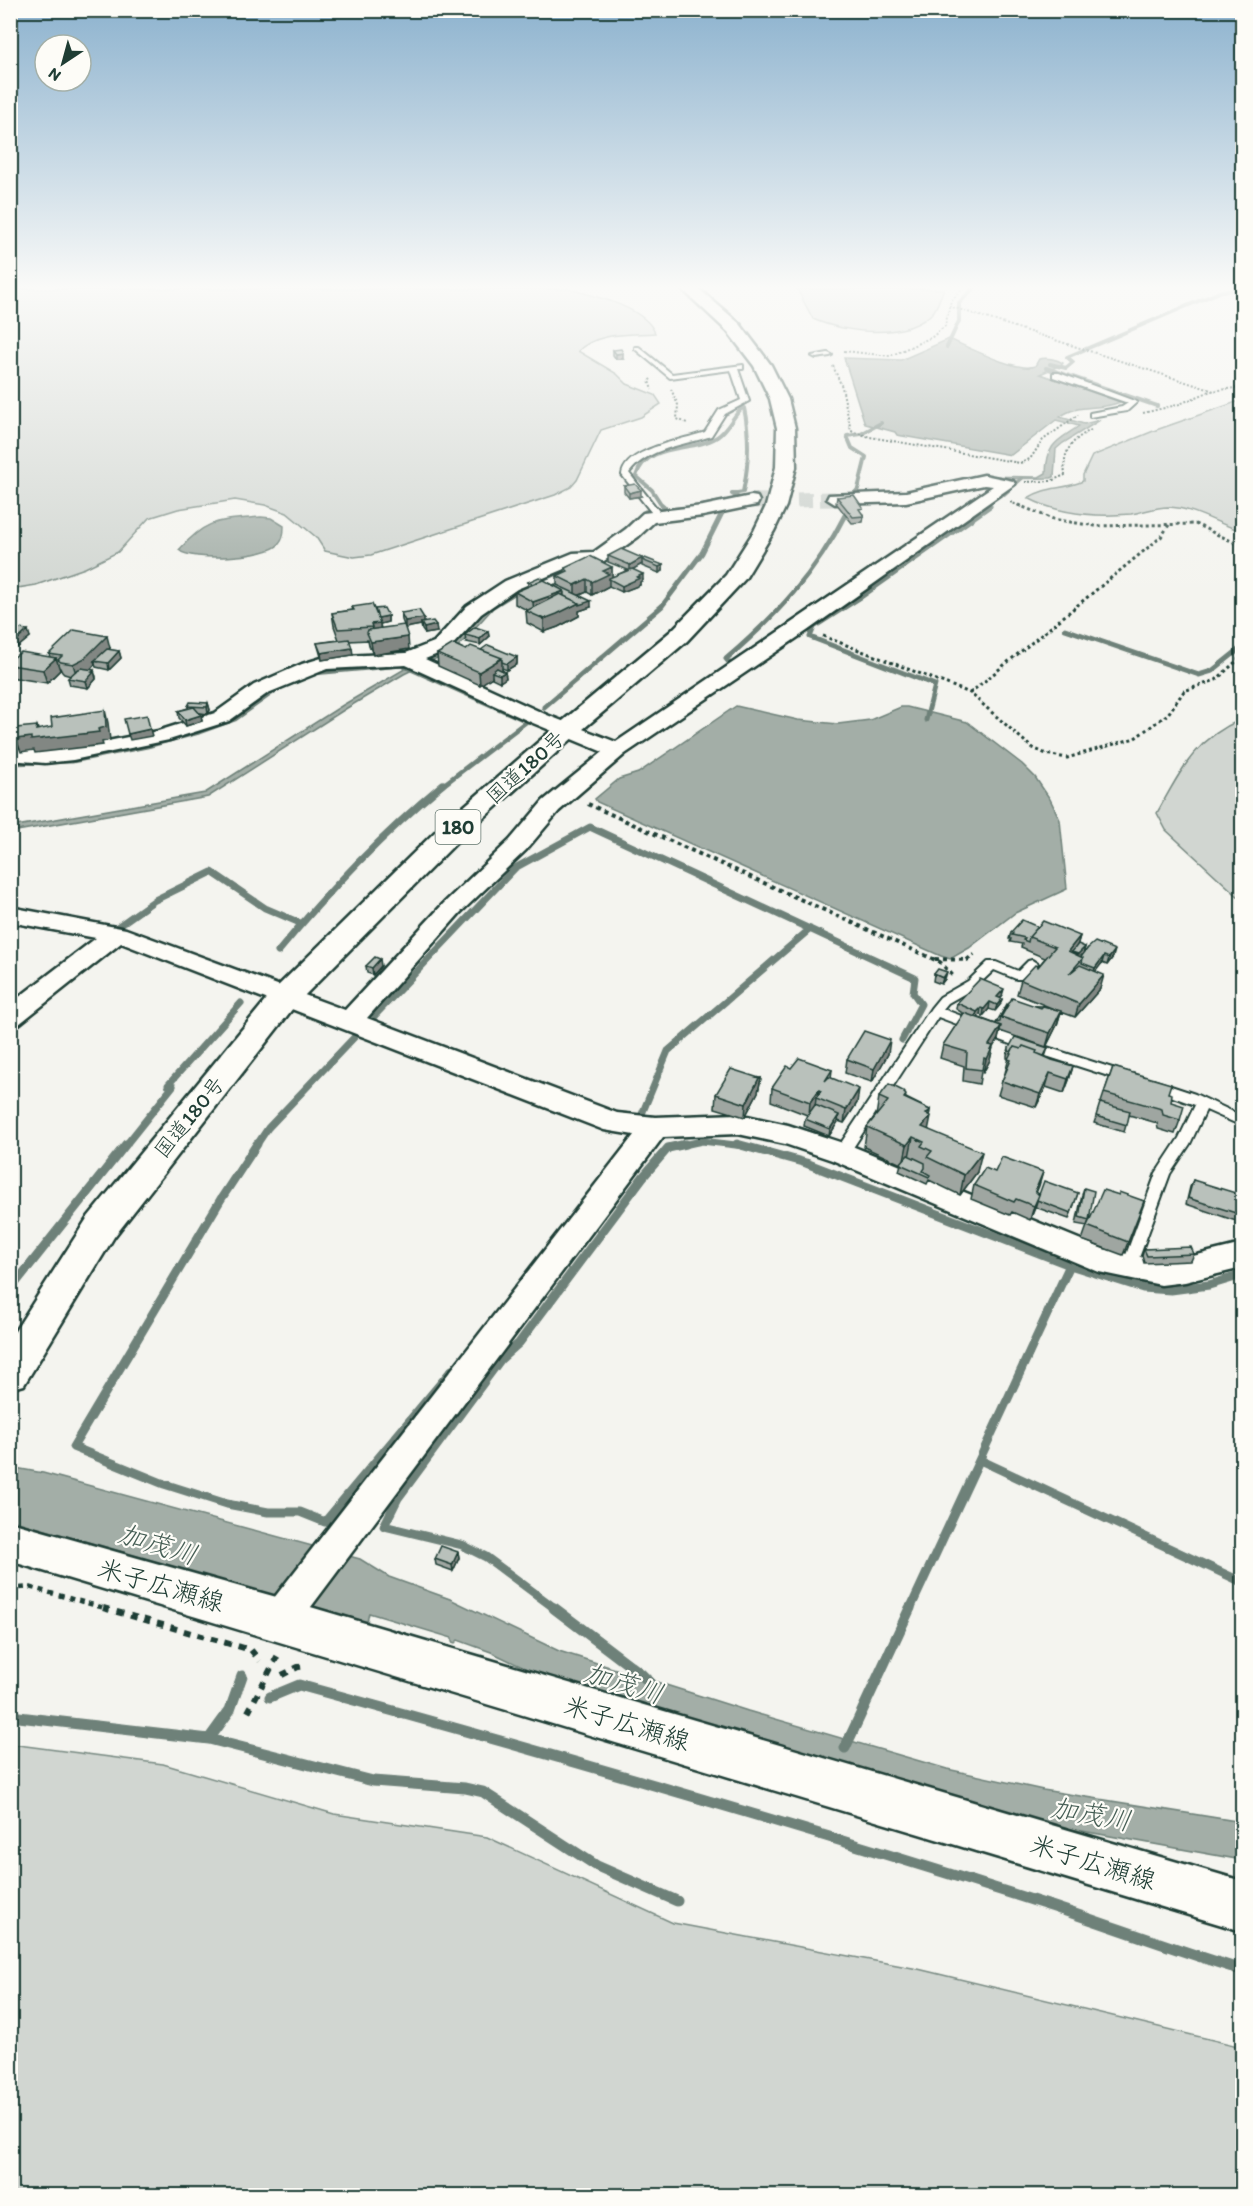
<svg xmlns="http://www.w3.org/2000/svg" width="1253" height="2206" viewBox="0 0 1253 2206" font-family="Itim,'Klee One',sans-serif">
	<rect width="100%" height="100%" fill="#f4f4ef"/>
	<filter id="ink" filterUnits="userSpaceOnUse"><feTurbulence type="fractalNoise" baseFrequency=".0167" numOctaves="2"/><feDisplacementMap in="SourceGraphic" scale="12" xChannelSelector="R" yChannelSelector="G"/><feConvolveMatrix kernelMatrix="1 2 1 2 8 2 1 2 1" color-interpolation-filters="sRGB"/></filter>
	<g filter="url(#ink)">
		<path fill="#d1d6d1" stroke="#788a82" stroke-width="1.5" d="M11,289H569C594,296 645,307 655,333C629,335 597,332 578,351L617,374L627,384L655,395L661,404L641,417L601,430L577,480L571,487L555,495L371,555L354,557L325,551L316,537L287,513L265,505L235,500L178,509L149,518L118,552L85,568L36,585L11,589Z
			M797,289H944C941,295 938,305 934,311C909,341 844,333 813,319Z
			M1242,400V531C1217,524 1195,508 1168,507C1156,507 1143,512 1131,514C1097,517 1058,514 1028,498C1047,486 1063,490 1083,481V475L1092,456L1156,430Z
			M1242,719V900L1166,830L1157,813C1181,770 1195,739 1242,719Z
			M18,1745L163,1764L334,1814L487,1837L673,1923L918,1969L1242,2047V2195H11L10,1746Z"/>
		<path fill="#a3aea7" stroke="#6e8179" stroke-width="1.5" d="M949,339C968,347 1018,373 1035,366L1039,359C1046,357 1057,359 1063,363L1061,365L1040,374L1120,402C1101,411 1077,403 1060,417L1084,424L1100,420L1063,443L1056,449L1054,477L1051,478L990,479L928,492L828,497L829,493H897L936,486L974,476L1039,477L1046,473C1047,442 1058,441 1079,426L1056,420L1011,455L897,435L895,432L865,424L844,358L901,360Z
			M756,494L753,498L717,506L649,514L581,565L527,587L493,608L456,649L404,674L347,708L208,797L11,832V827L205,793L343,705L415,663L509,590L572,564L609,542L645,510L694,506Z
			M261,517L271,518L284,526C284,531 283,540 279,544C268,558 190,562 179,550C208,517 220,521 261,517Z
			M736,706L798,720L838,724L870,720L901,707H907L967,722L1022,764L1035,777L1050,799L1060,820L1067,889L1015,913L969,948L950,959L941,956L597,802L595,799L619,779L638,773Z
			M10,1467L43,1473L360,1559L389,1577L450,1599L559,1651L748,1711L947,1769L1043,1790L1242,1822V1860L1044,1824L552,1681L491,1652L458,1640L455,1643L452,1642V1638L369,1613L367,1622L11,1520Z"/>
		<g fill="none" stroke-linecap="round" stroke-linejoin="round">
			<path stroke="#6e8179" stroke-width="4" d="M947,347L959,321V303L973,289
				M1050,364L1066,368L1073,362L1067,357L1222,291L1242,290
				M1046,368L1157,406
				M1004,494L1022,478
				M853,495L858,489L866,457L852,448L847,436L861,434L881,423
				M741,499L732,494L743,492C749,464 750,436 744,408
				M663,507L652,490L636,476C647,441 692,453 717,437C728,430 733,416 742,408
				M725,507L727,503"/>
			<path stroke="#6e8179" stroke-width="5" d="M662,505L667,510
				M1065,629L1199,675L1212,671L1242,647
				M731,665L726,659C775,617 816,573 845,515
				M313,673L402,665L527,721
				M544,707L662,606L702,553L726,505
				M926,720L935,685L810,637L814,627L861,597L990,506
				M10,763L72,761L147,746L199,732L235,719L280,687
				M442,786L527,721"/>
			<path stroke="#6e8179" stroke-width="7" d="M117,927L155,900L212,872L265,908L300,923
				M278,952C328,891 382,835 443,784
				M642,1114L668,1051L810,929
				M125,1146L173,1086L168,1085L241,1003
				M256,1146L268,1128L515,868L590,827L915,978L913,993L921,1004L902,1040
				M679,1146L702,1141L744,1146"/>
			<path stroke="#6e8179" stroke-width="9" d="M257,1144L221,1199L73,1447L164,1484L227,1504L268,1512H300L325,1522L452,1370
				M737,1144L806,1163L1070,1265L1143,1288L1171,1290L1209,1285L1242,1275
				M10,1290L126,1144
				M980,1460L1242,1582
				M556,1609L486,1557L462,1545L384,1526L398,1498L500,1360L519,1343L643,1177L668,1148L686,1144
				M910,1609L1070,1265"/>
			<path stroke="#6e8179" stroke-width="11" d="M554,1608L641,1674L652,1685
				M270,1697L299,1685C552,1754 804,1827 1054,1907C1117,1928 1179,1951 1242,1970
				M10,1716L209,1739L373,1781L465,1788L483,1792L597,1866L677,1901
				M209,1739L230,1710L242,1676
				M845,1748L910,1608"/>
			<path stroke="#c9cfca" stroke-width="15" stroke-dasharray="15 8" stroke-linecap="butt" d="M751,501L835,499"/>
			<g stroke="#1f3d34" stroke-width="4">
				<path id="service" d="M635,347H639L672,374L743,365V369H738L749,401L725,414L711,436C682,446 649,447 629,473L662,515L658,518L655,517L622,475C625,448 684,440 705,432L719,410L741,400L731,370L670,378L635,349Z
					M828,353L832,355L830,356L816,358L812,356Z
					M1053,373H1059L1137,402L1127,411L1090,417V413L1122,407L1128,403L1053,377Z
					M1032,960L1038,964L1024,979H1016L994,970L976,987L948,1003L943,1009L1028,1041L1134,1075L1136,1078L1134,1081H1124L1018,1047L938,1017L847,1157H837L835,1153L837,1149L931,1008L940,997L968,981L988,962H996L1018,971L1028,961Z
					M1153,1080L1195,1094L1242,1116V1126L1206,1110L1190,1144L1170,1174L1136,1266L1134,1270L1129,1272L1124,1270L1122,1266L1156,1173L1179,1138L1195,1105L1148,1088L1146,1085Z"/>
			</g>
			<g stroke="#1f3d34" stroke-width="5">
				<path id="minor" d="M984,475L1013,481L1015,484L807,631L625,754L559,811L526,850L460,913L367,1018L617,1113L655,1117L738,1114L788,1125L852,1146L1103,1249L1161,1261L1185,1258L1242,1244V1268L1185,1282L1161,1285L1099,1272L832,1160L785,1144L738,1134L663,1137L293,1631L280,1636L267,1631L262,1619L267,1607L634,1135L604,1130L121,943L19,1024L10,1027V1004L96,938L10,922V907L126,929L345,1010L444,903L510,840L543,801L603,752L533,723L406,665L327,669L268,693L229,721L169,740L73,760L45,763L10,760V748L45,751L73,748L158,731L215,713L254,685L302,664L325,657L406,653L434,642L467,606L505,581L573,553L594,552L626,529L643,513L703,506L751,496L757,497L759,501L757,505L751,506L703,516L654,522L638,537L604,561L582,562L517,589L481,614L448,650L425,659L547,715L616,742L993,486L984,485L906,502L835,504L827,499L829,495L906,492Z"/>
			</g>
			<g stroke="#1f3d34" stroke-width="5">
				<path id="secondary" d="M10,1522L280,1598L1242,1881V1931L10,1561Z"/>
			</g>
			<g stroke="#1f3d34" stroke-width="5">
				<path id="trunk" d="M682,289H699L740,324L771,365L788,399L795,428L796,467L786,506L774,531L745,579L687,641L576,735L458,841L297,1003L114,1237L24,1385L10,1389V1339L88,1217L275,989L438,829L558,725L671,631L726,575L754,531L766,506L776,467L777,428L770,399L754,366L728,332Z"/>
			</g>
			<path stroke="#1f3d34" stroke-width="2" stroke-dasharray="2 2" stroke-linecap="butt" d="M949,306L1214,391
				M844,351L890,356L932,337L945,326L951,301L962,289
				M833,366L842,387L851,431L870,437L1020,463L1030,459L1043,440L1078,415
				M651,379L649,381L652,390
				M671,389L678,405L677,419L687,423
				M1143,413L1177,405L1211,391L1242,387
				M1025,482L1051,481L1065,475C1062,452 1071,440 1091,430
				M1010,502L1022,507"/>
			<path stroke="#1f3d34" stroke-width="3" stroke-dasharray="3 3" stroke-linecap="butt" d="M1018,505L1053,519L1095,526L1195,524L1242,546
				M823,636L970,693L1031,747L1046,754L1067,758L1135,738L1168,714L1184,691L1216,680L1242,656
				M970,693L1161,537L1169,525"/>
			<path stroke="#1f3d34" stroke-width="4" stroke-dasharray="4 4" stroke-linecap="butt" d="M588,804L940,962L954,977
				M935,959L967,960L974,954"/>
			<path stroke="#1f3d34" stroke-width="4.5" stroke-dasharray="5 5" stroke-linecap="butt" d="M10,1589L29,1587L108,1609"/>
			<path stroke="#1f3d34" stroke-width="6" stroke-dasharray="7 7" stroke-linecap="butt" d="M103,1608L251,1650L260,1661
				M282,1675L298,1667L308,1666
				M248,1712L279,1653"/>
			<use href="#service" fill="#fdfcf7" fill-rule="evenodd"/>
			<use href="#minor" fill="#fdfcf7" fill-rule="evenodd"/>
			<use href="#secondary" fill="#fdfcf7" fill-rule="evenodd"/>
			<use href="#trunk" fill="#fdfcf7" fill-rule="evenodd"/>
		</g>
		<path fill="#9fa6a1" stroke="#1f3d34" stroke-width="1.5" d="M613,350L623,359H616L613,355Z
			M624,486L641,496L629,498L624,492Z
			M837,497L863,514L864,516L863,522L852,523L836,503Z
			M608,556L642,560L663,565V571L659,573L642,566V564L633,569L643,580L640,582V585L622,592L609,586L592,595L587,592L580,595L591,607L579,611V616L558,627L544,632L527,623L526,611L527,610L515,604V592L528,586V582L544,580L553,585H557V576L565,572V568L612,567V577L628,570L608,562Z
			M352,607L375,612L388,616V622L380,624L381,629L409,649L373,655L369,645L368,640L349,641L353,655L322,660L317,643L339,640L334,626L332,613L353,610Z
			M401,613L424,623L437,632L425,634L422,630L421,625L405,628L402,620Z
			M10,628L30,637L18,647L10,646Z
			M488,631L489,637L480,645L466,642L465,635Z
			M110,648L109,650L119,651L121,658L109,670L96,667L95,664L91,669L96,676V679L88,688L70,685L68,678L71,676L64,674L62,672L60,668H59L60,670L47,683L10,677V660L50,657L49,654Z
			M466,650H481L517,657V664L507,670L502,668V670L505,672L506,678L500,682L492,678V677L480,685L438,666L437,654Z
			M208,703L210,710L208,714L200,713L202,721L186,726L179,718L178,711L188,708V706Z
			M1038,927L1080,936L1077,945L1085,947L1083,954L1080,957H1081L1088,948L1113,957L1107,965L1102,963L1095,971L1100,989L1075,1017L1061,1012L1057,1025L1046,1047L1000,1031L998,1039L993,1047L990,1060L983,1073L981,1072L979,1084L963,1081L964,1066L940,1058L943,1045L964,1014L956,1009L957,1003L1002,996L1000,998L1002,999L1000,1005L995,1011L989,1009L983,1016L980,1015L977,1017L996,1024L1008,1005L1043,1006L1059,1011L1017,994L1021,980L1038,967L1045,958L1026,950V949L1021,947L1022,944L1010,942L1011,939H1009L1011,932Z
			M366,966H381L373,975L367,973Z
			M934,974L945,979L941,984L933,981Z
			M1009,1048H1048L1045,1057L1073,1066L1069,1080L1064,1093L1046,1087L1036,1107L998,1095L1002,1081L1005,1073L1009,1058H1007V1055Z
			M888,1054L872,1082L845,1073L847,1059Z
			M1113,1067L1168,1093L1171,1102L1180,1120L1175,1134L1158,1129L1157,1123L1129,1115L1124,1132L1094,1123Z
			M791,1068L832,1070L831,1078L857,1103L844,1123L838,1121L829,1136L804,1126L805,1119L807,1115L771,1101L772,1088Z
			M761,1078L758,1092L745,1117L715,1108L716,1094Z
			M905,1094L906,1098L930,1110L928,1129L977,1172L960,1195L929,1180L927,1184L899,1171L901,1164L864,1147L867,1127L876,1116L879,1097Z
			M995,1172H1043L1036,1192L1039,1194L1078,1193L1069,1219L1035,1207L1030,1220L1012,1212L1010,1215L971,1199L974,1185Z
			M1193,1180L1240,1206L1242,1200V1234H1239L1240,1225L1235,1224L1236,1221L1186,1204L1190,1187Z
			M1084,1188L1089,1220L1087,1226L1076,1224L1082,1195Z
			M1119,1195L1144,1201L1123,1255L1082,1240L1087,1226Z
			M1144,1249L1194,1254L1191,1261L1144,1263L1142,1256Z
			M458,1552L459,1558L453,1571L436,1565L435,1559Z"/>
		<path fill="#828783" stroke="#1f3d34" stroke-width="1.5" d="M623,353V359H616V354Z
			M641,490V496L629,498V493Z
			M642,558V564L630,571V565Z
			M663,565V571L659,573V567Z
			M612,567V579H609V586L592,595V582L603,571Z
			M643,574V580L640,582V585L622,592V586Z
			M587,579V592L575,597V585Z
			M564,591V599L534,614L533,602Z
			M591,601V607L579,611V616L558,627L544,632V619L579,603Z
			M388,616V622L380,624L381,635L373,637L371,624L378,618Z
			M424,618V624L421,623V625L405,628V621Z
			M436,625L437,632L425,634L424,628Z
			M28,630L30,637L18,647L16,641Z
			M488,631L489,637L480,645V639Z
			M107,636L110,648L98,662L94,661L95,664L89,671L77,677L73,664Z
			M408,637L409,649L373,655L371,642Z
			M352,648L353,655L322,660L321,653Z
			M119,651L121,658L109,670L108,663Z
			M517,657V664L507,670V664Z
			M56,658L60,670L47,683L43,670Z
			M502,658V671L492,672V677L480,685L479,672Z
			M94,670L96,679L88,688L86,681Z
			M505,672L506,678L500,682V675Z
			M208,703L210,710L208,714L207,707Z
			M105,710L108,723L110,740L102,742L103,745L35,753L34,750L21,752L16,739L31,737L36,730L37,726L41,739L98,729Z
			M201,715L202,721L186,726L185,720Z
			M150,729L152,736L130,740L128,734Z
			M1080,936L1076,950L1072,952L1070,957L1068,951Z
			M1085,947L1083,954L1076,961L1078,954Z
			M1115,950L1113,957L1107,965L1109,958Z
			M1104,956L1102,963L1093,975L1095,968Z
			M380,959L381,966L373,975L372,968Z
			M947,972L945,979L941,984L943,978Z
			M1104,975L1100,989L1075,1017L1079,1004Z
			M1004,989L1002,996L996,1004L997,997Z
			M1002,999L1000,1005L995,1011L997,1005Z
			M990,1002L989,1009L983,1016L984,1009Z
			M981,1008L980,1015L975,1019L977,1012Z
			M1061,1011L1057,1025L1046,1047L1050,1033Z
			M1001,1026L998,1039L993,1047L990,1060L983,1073L989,1045Z
			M890,1040L888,1054L872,1082L874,1069Z
			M1073,1066L1069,1080L1064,1093L1068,1079Z
			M1050,1073L1046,1087L1036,1107L1040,1094Z
			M759,1078H761L758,1092L745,1117L746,1104Z
			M859,1089L857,1103L844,1123L846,1110Z
			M819,1090L818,1098H816L815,1107L809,1116L810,1102Z
			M930,1110L928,1120L931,1116L927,1136L919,1140L926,1114Z
			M839,1115L838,1122L829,1136L830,1129Z
			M913,1137L909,1157L903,1165L907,1145Z
			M982,1152L977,1172L960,1195L964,1175Z
			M1043,1172L1039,1186L1031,1205L1035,1191Z
			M1039,1195L1035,1208L1030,1220L1034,1206Z
			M458,1552L459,1558L453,1571L452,1565Z"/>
		<path fill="#b9c1bb" stroke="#1f3d34" stroke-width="1.5" d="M621,349L623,353L616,354L613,350Z
			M635,484L641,490L629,493L624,486Z
			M854,495L863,508L859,509L864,516L853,517L837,497Z
			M621,549L642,558L630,565L608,556Z
			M590,556L612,567L603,571L609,574L592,582L587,579L575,585L557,576L568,571L565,568Z
			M645,558L663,565L659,567L642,560Z
			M632,569L643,574L637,577L640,578L622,586L609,579V578Z
			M539,577L544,579L532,584L528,582Z
			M543,580L564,591L533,602L515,592Z
			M555,584L591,601L579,605V603L564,596V591L553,585Z
			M560,594L579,603L557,614L544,619L526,611Z
			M372,604L380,623L371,624L372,627L338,629L332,613L354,610L352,607Z
			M384,608L388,616L378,618L375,609Z
			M419,610L424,618L405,621L401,613Z
			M433,621L436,625L424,628L421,623Z
			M404,625L408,637L371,642L367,633L368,630Z
			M475,627L488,631L480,639L465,635Z
			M10,628L28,630L16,641L10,640Z
			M74,630L107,636L85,658L73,664L61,662L58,660L62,656L49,654Z
			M349,639L352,648L321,653L317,643Z
			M453,644L466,650L471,646L502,658L479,672L437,654Z
			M488,645L517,657L507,664L502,662V658L481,650Z
			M107,649L119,651L108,663L94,661Z
			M21,652L56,658L43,670L10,665V660Z
			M81,668L94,670L92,672H94L86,681L68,678L77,670Z
			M497,668L505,672L500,675L492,672Z
			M190,702L208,703L207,707L188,706Z
			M194,707L201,715L185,720L178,711Z
			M105,710L106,727L98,729L99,732L31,740V737L16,739V728L37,726L36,730L52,727L51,718Z
			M147,715L150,729L128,734L124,719Z
			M1022,920L1038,927L1029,937L1028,942L1023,940L1025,938L1012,935L1013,933L1011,932Z
			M1043,921L1080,936L1068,951L1083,958L1069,974L1080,965L1104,975L1079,1004L1021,980L1035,965L1038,967L1055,947L1029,937Z
			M1095,942L1115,950L1109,958L1104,956L1095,968L1082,963L1083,958L1081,957L1088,948Z
			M1078,944L1085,947L1078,954L1072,952Z
			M375,957L380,959L372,968L366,966Z
			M938,969L947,972L943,978L934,974Z
			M980,979L1004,989L997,997L1002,999L997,1005L990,1002L984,1009L981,1008L977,1012L957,1003Z
			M1012,998L1041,1008L1043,1006L1061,1011L1050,1033L1001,1017Z
			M1007,1004L1008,1005L1001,1017L1000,1022L996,1023Z
			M964,1013L1001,1026L989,1045L993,1046L987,1059L984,1058L982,1070L966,1068L967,1052L943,1045Z
			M864,1031L890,1040L874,1069L847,1059Z
			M1015,1037L1048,1048L1044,1056L1036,1053L1037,1051L1023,1046L1021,1049L1014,1047L1011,1052L1009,1051V1048Z
			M1023,1046L1037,1051L1036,1053L1052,1060L1073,1066L1068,1079L1050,1073L1040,1094L1002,1081L1011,1060L1008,1059L1014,1047L1021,1049Z
			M799,1058L832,1070L825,1081L829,1077L859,1089L846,1110L816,1098L821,1091L819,1090L810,1102L772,1088L787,1066L791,1068Z
			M1113,1067L1171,1084L1168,1093L1172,1094L1171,1102L1184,1106L1180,1120L1163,1115L1162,1109L1104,1093Z
			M731,1069L759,1078L746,1104L716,1094Z
			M889,1084L905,1092L904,1093L906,1095L904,1098L930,1110L926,1114L931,1116L922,1127L982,1152L964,1175L927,1157L932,1151L921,1146L924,1142L913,1137L907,1145L867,1127L888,1101L879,1097Z
			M1100,1103L1130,1111L1127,1125L1096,1116Z
			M815,1105L839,1115L830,1129L805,1119Z
			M908,1155L925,1163V1168L923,1171L930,1175L929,1177L900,1164Z
			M1002,1157L1043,1172L1035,1191L1039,1195L1034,1206L1016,1199L1014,1202L974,1185L985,1168L995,1172Z
			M1193,1180L1242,1195L1240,1206L1242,1200V1218L1238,1217L1239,1214L1188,1198Z
			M1044,1181L1078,1193L1071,1213L1037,1200Z
			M1084,1188L1094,1191L1089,1220L1079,1217Z
			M1103,1190L1119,1195V1192L1144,1201L1128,1242L1087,1226Z
			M1191,1247L1194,1254L1147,1256L1144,1249Z
			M441,1546L458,1552L452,1565L435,1559Z"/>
	</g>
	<linearGradient id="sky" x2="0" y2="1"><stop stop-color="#8cb2ce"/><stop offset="0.48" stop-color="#fafaf8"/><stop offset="1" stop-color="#fafaf8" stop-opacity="0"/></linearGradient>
	<rect width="1253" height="598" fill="url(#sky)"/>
	<g text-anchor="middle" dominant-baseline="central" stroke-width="4.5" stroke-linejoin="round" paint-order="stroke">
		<rect fill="#fdfcf7" stroke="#62766e" stroke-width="1.5" x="435.5" y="810" width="45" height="34" rx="4.5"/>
		<g font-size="20" font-weight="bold" fill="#1f3d34">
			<text x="458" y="827">180</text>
		</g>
		<g font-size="21" fill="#1f3d34" stroke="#fdfcf7">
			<text transform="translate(525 767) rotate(-42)">国道180号</text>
			<text transform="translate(189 1117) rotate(-51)">国道180号</text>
		</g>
		<g font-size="26" fill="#1f3d34" stroke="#fdfcf7">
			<text transform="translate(161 1585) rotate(16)">米子広瀬線</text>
			<text transform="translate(627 1723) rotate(17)">米子広瀬線</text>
			<text transform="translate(1093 1862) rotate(17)">米子広瀬線</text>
		</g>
		<g font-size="27" font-style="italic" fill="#475f56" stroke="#fdfcf7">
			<text transform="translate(158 1544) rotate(17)">加茂川</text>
			<text transform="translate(624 1683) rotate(17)">加茂川</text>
			<text transform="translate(1091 1814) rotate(10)">加茂川</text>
		</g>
	</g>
	<rect width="1253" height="2206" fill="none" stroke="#fdfcf7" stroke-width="36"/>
	<rect x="18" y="18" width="1217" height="2170" fill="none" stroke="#1f3d34" stroke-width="2" filter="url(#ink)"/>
	<g transform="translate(63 63) rotate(216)"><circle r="28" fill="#fdfcf7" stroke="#a4b0a9" stroke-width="1.5"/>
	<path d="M0-4.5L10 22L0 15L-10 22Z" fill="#1f3d34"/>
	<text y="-9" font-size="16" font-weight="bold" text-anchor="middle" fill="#1f3d34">N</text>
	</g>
</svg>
